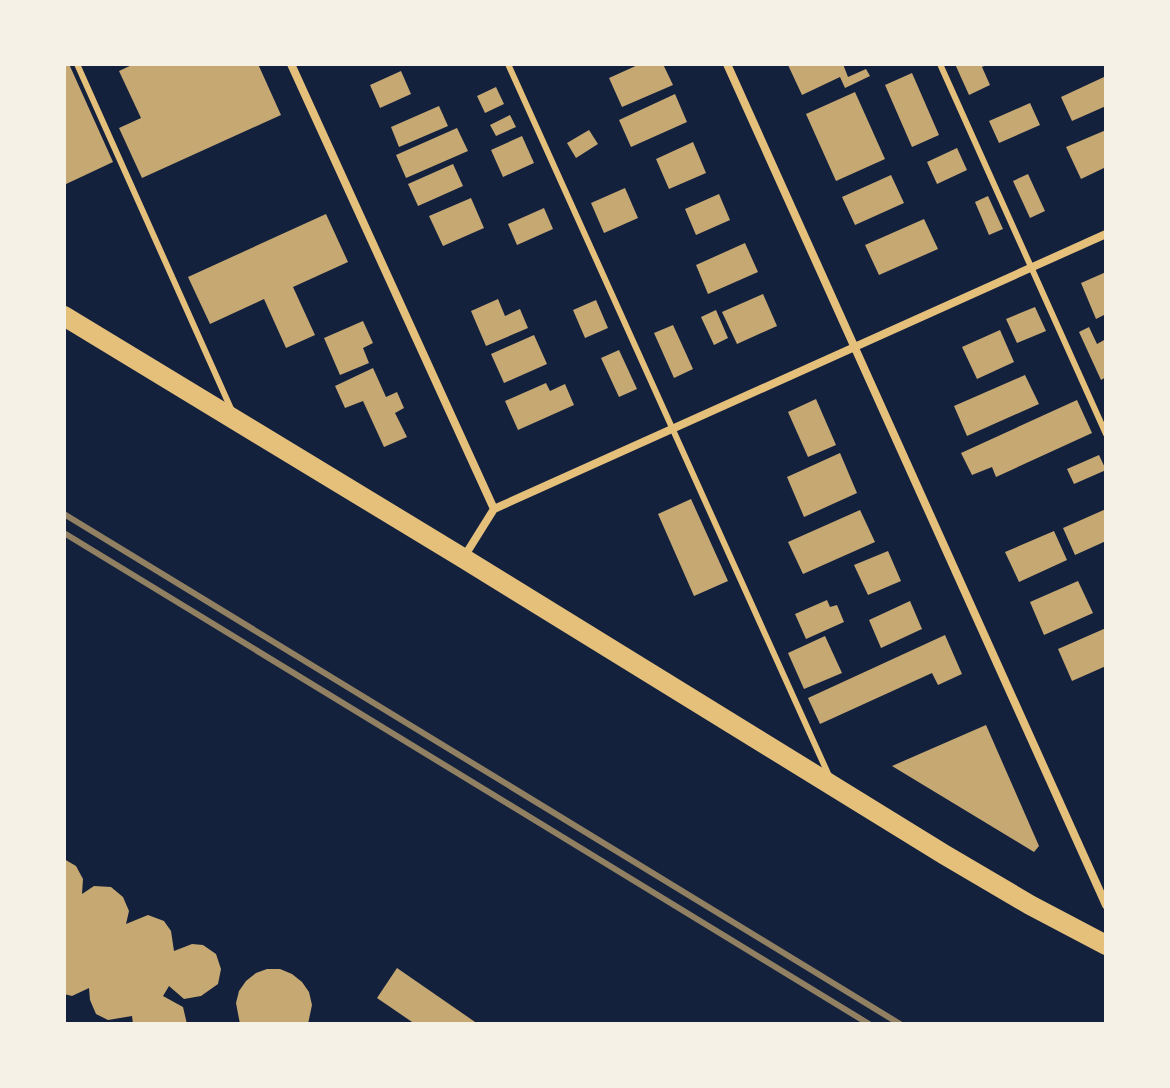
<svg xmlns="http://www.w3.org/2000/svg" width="1170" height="1088" viewBox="0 0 1170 1088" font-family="Georgia,serif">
	<rect width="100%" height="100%" fill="#14213d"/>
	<path fill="#c6a872" d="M64,64H69L113,162L64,185Z
		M134,64H258L281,115L142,178L119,128L141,118L119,71Z
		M640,64H663L673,85L622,107L609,78Z
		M792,64H843L848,77L866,69L870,76L845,88L840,77L802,95L788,65Z
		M955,64H988L982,67L990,85L969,95Z
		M401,71L411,94L380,108L370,85Z
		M912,73L939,135L912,147L885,85Z
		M1104,77L1106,106L1072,121L1061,97Z
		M496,87L504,104L485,113L477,96Z
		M855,92L885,159L836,181L806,114Z
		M675,94L687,122L631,147L619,120Z
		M1030,103L1040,125L999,143L989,121Z
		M439,106L448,126L399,147L391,127Z
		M510,115L516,127L496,136L490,125Z
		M457,128L468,151L406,178L396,155Z
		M589,130L598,144L576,158L567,143Z
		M1106,130V167L1081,179L1066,147Z
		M522,136L534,163L503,177L491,150Z
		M693,142L706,173L669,189L656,159Z
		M957,148L967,170L937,184L927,162Z
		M453,164L463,186L418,206L408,184Z
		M1028,174L1045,211L1030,218L1013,181Z
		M891,175L904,203L855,225L842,197Z
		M625,188L638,218L604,233L591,203Z
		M719,194L730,220L696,235L685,209Z
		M988,196L1003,229L989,235L975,202Z
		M471,198L484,228L443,246L429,216Z
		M544,208L553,229L517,245L508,224Z
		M326,214L348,262L293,287L315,335L286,348L264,299L210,324L188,277Z
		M924,219L938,249L879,275L865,245Z
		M745,243L758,272L708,294L696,265Z
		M1106,272V314L1096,319L1081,283Z
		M763,294L777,326L737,344L722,312Z
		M498,299L505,316L520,309L528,328L486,346L471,311Z
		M596,300L608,328L585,338L573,310Z
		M1035,307L1046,331L1017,343L1006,319Z
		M716,310L728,338L714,345L701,317Z
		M363,321L373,343L363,348L369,363L340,375L324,338Z
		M673,325L693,369L674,378L654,333Z
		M1089,327L1097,344L1106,339V377L1101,380L1079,332Z
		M1000,330L1014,362L977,379L962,347Z
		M534,335L547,364L504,383L491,354Z
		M619,350L637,389L619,397L601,358Z
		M373,368L386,397L397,392L404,408L395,413L407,437L384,447L363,401L345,408L335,386Z
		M1025,375L1039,404L967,436L954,406Z
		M546,383L550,391L565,384L574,405L518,430L505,401Z
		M816,399L836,445L808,457L788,412Z
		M1077,400L1092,433L996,477L992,467L972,475L961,453Z
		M840,453L857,493L804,517L787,477Z
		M1099,455L1106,470L1074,484L1067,469Z
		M691,499L728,581L694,596L658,514Z
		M1106,509V541L1075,555L1063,528Z
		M860,510L875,542L803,574L788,542Z
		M1054,531L1067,560L1019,582L1005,552Z
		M888,551L901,581L868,595L854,565Z
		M1078,581L1093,613L1044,635L1030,602Z
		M827,600L830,607L837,605L844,622L806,639L795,614Z
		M910,601L922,629L881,648L869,620Z
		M1106,628V666L1072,681L1058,649Z
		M945,635L962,674L938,685L932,673L820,724L808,698Z
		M825,636L842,673L804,689L788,653Z
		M986,725L1039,846L1034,852L892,766Z
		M64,859L76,866L83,879L82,894L94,886L111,887L123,897L129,911L126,924L148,915L164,921L171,931L174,951L192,944L203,945L216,954L221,969L218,984L201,996L184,999L169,986L163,996L183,1007L187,1024H133L132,1016L108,1020L96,1014L90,1000L89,988L72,996L64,994Z
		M397,968L478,1024H415L377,998Z
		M267,969H280L292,974L302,982L309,992L312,1005L308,1024H240L236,1003L239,991L246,981L256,973Z"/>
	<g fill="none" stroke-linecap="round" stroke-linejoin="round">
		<path stroke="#e5c07b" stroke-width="6" d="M77,64L232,411
			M508,64L830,778
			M940,64L1106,434"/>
		<path stroke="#e5c07b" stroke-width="8" d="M291,64L494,509
			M727,64L1106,905
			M464,557L494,509L1106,234"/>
		<path stroke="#e5c07b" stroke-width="20" d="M64,316L463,558L945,855L1030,905L1106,945"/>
		<path stroke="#918062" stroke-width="6" d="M64,514L900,1024
			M64,533L869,1024"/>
	</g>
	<rect width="1170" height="1088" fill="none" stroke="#f6f1e7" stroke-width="132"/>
</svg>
